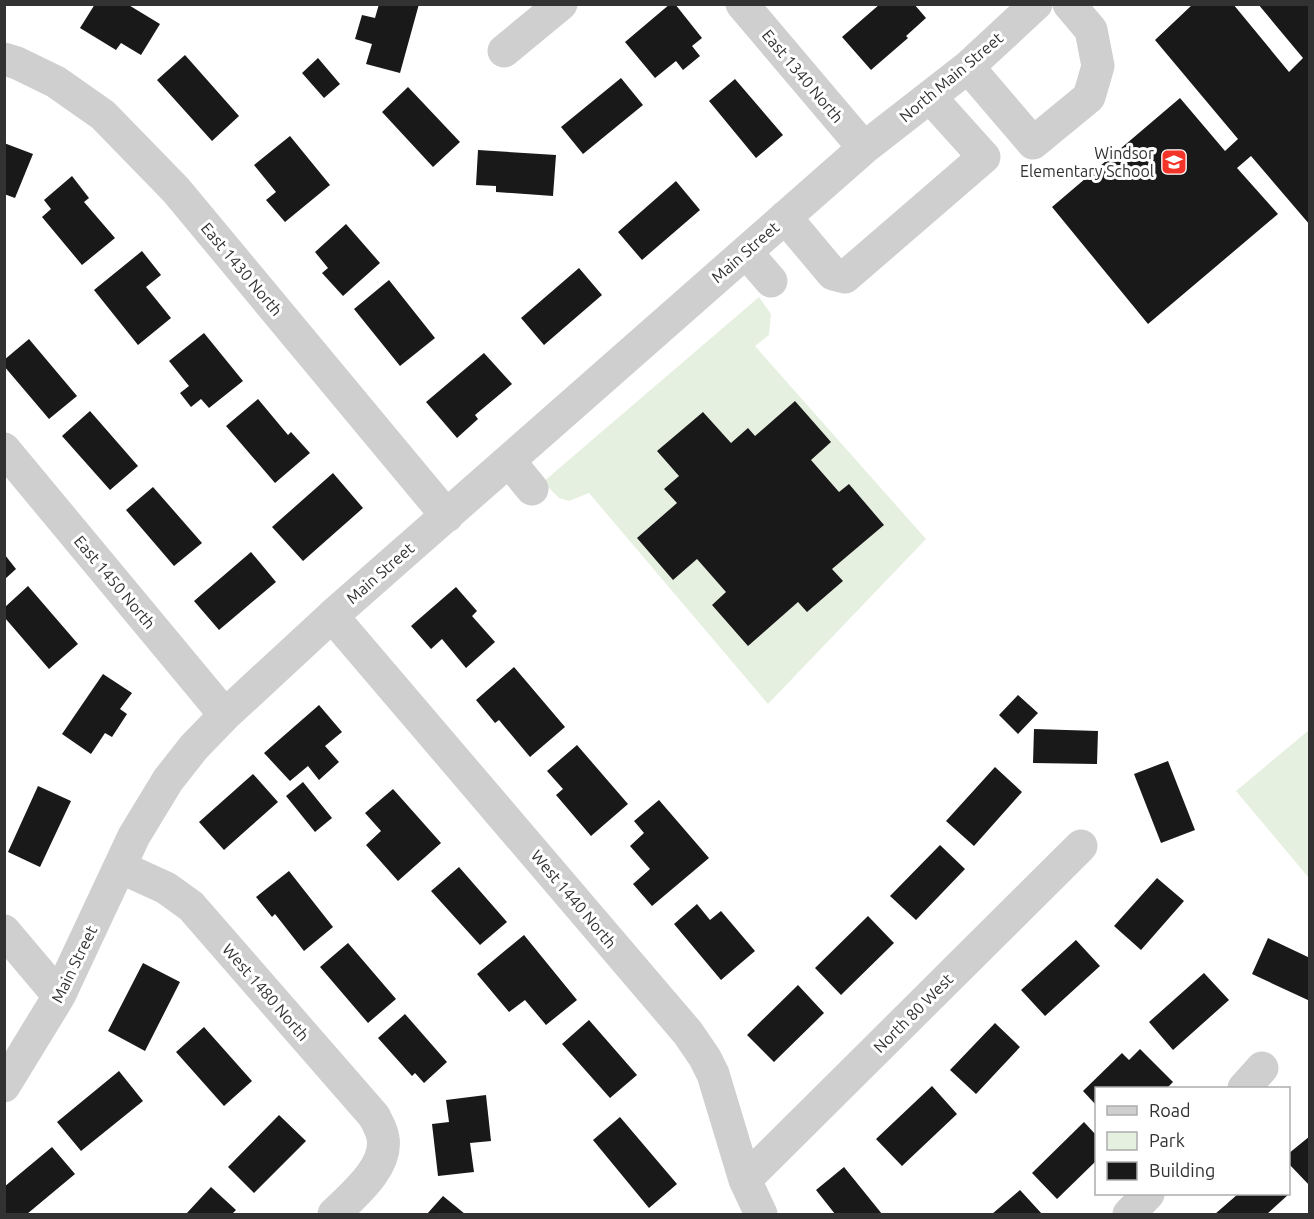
<svg xmlns="http://www.w3.org/2000/svg" width="1314" height="1219" viewBox="0 0 1314 1219" font-family="Ubuntu,sans-serif">
	<rect width="100%" height="100%" fill="#fff"/>
	<path fill="#e6f0e0" d="M759,297L771,314L769,335L755,346L926,539L768,704L589,493L569,501L559,498L543,482Z
		M1309,730V878L1236,791Z"/>
	<path fill="#191919" d="M95,4H127L160,24L141,55L121,43L116,50L80,28Z
		M379,4H419L400,73L366,64L372,44L355,39L362,15L375,18Z
		M670,4H675L702,38L692,46L700,56L683,70L676,61L655,78L625,42Z
		M880,4H914L926,18L906,36L908,38L871,70L842,37Z
		M1193,4H1233L1289,72L1303,58L1258,4H1310V225L1251,156L1237,168L1278,214L1148,324L1052,207L1180,98L1225,151L1238,139L1155,40Z
		M185,55L239,116L212,141L157,80Z
		M318,58L340,84L324,98L302,73Z
		M621,78L643,105L583,154L561,127Z
		M735,79L783,135L756,158L709,101Z
		M408,87L460,142L433,167L382,112Z
		M290,136L330,185L285,222L266,200L276,192L254,165Z
		M4,143L33,154L15,198L4,194Z
		M478,150L556,155L553,196L496,192V186L476,185Z
		M72,176L89,198L84,202L115,238L82,265L42,217L51,209L44,200Z
		M676,181L700,210L642,260L618,232Z
		M346,224L380,263L343,296L322,273L328,268L315,252Z
		M142,251L161,275L146,287L171,318L138,345L94,290Z
		M579,268L602,295L544,345L521,318Z
		M389,280L435,338L400,366L354,309Z
		M204,333L243,381L209,408L201,399L191,407L180,393L189,386L169,361Z
		M29,339L77,396L49,419L4,366V360Z
		M484,353L512,384L475,415L478,419L457,438L426,402Z
		M258,399L288,435L291,432L310,453L275,483L226,426Z
		M795,401L831,442L811,460L839,492L849,484L884,525L832,569L843,581L807,612L798,602L748,646L712,605L726,592L697,559L673,580L637,538L677,503L664,489L679,476L657,451L703,412L731,443L748,428L755,436Z
		M90,411L138,466L110,490L62,436Z
		M333,473L363,508L303,561L272,527Z
		M153,487L202,543L174,566L126,510Z
		M251,552L276,582L219,630L194,601Z
		M5,555L16,569L5,579Z
		M28,586L78,644L49,669L5,618V607Z
		M456,587L477,611L472,616L495,642L466,668L442,639L431,649L411,626Z
		M514,667L565,727L530,757L499,720L495,723L476,700Z
		M103,674L132,693L120,709L127,714L112,737L105,733L91,754L62,734Z
		M1018,695L1038,713L1018,734L999,715Z
		M319,705L342,732L325,746L339,762L319,780L308,766L290,781L264,753Z
		M1034,729L1098,731L1097,764L1033,763Z
		M577,745L628,804L591,836L556,795L563,789L547,771Z
		M1168,761L1195,830L1161,843L1134,774Z
		M995,767L1022,792L974,846L946,821Z
		M253,774L278,802L224,850L199,822Z
		M303,782L332,818L315,832L286,796Z
		M38,786L71,801L40,867L8,852Z
		M393,789L441,843L398,881L366,845L381,831L365,813Z
		M659,800L709,858L652,906L633,884L650,869L630,846L644,833L634,821Z
		M940,845L965,869L916,920L890,896Z
		M459,867L507,922L480,945L431,891Z
		M289,871L333,927L304,951L275,914L272,917L256,897Z
		M1157,878L1184,901L1141,950L1114,926Z
		M697,904L710,920L721,911L755,951L721,980L674,924Z
		M868,916L894,943L841,995L815,968Z
		M524,935L577,1000L546,1025L525,1000L509,1012L477,974Z
		M1268,938L1310,958V1001L1252,974Z
		M1076,940L1100,966L1045,1016L1021,990Z
		M348,943L396,999L368,1023L320,967Z
		M143,963L180,982L145,1051L108,1031Z
		M1204,973L1229,1000L1173,1050L1149,1022Z
		M798,985L824,1013L774,1062L747,1035Z
		M405,1014L447,1062L424,1083L415,1073L412,1076L378,1038Z
		M589,1020L637,1075L610,1098L562,1044Z
		M995,1023L1020,1047L976,1094L950,1070Z
		M204,1027L252,1081L224,1106L176,1052Z
		M1140,1049L1173,1082L1167,1088H1096V1105L1083,1091L1122,1053L1129,1060Z
		M119,1071L143,1101L81,1151L57,1122Z
		M932,1086L957,1114L902,1166L876,1139Z
		M486,1095L491,1141L470,1143L474,1172L438,1176L432,1124L449,1122L446,1100Z
		M279,1115L306,1141L254,1193L228,1167Z
		M620,1117L677,1184L649,1208L593,1140Z
		M1084,1122L1096,1135V1161L1057,1199L1032,1173Z
		M1310,1136V1186L1288,1163V1154Z
		M52,1147L75,1174L27,1214H4V1187Z
		M844,1167L882,1214H835L816,1190Z
		M211,1187L236,1210L232,1214H186Z
		M1020,1190L1042,1214H992Z
		M1238,1194H1289L1267,1214H1215Z
		M443,1196L465,1214H427Z"/>
	<g fill="none" stroke-linecap="round" stroke-linejoin="round">
		<path stroke="#cfcfcf" stroke-width="33" d="M742,4L864,148
			M504,51L561,4
			M4,59L17,63L56,82L103,115L176,190L447,516
			M968,67L1033,143L1089,97L1098,66L1091,30L1069,4
			M785,217L833,274L845,277L984,157L930,97
			M746,252L771,281
			M4,449L225,715
			M509,461L532,489
			M332,616L688,1033L705,1058L713,1074L745,1180L761,1214
			M120,867L166,888L191,906L374,1116C377,1122 382,1130 383,1138C388,1167 353,1195 334,1214
			M4,931L59,996
			M4,1086L59,996L134,836L168,780L194,747L225,715L332,616L864,148L968,67L1036,4
			M1244,1088L1262,1068
			M745,1180L1081,846
			M1129,1214L1148,1194"/>
	</g>
	<defs>
		<g id="school-square" transform="scale(1.35)"><rect x="-9" y="-9" width="18" height="18" rx="4" fill="#f53429" stroke="#fff"/><path d="M0-5L7-2L0 1L-7-2ZM-4 1L0 2.5L4 1V4Q0 6-4 4Z" fill="#fff"/></g>
	</defs>
	<g fill-rule="evenodd">
		<use href="#school-square" x="1174" y="162"/>
	</g>
	<g text-anchor="middle" dominant-baseline="central" stroke-width="6" stroke-linejoin="round" paint-order="stroke">
		<g font-size="16" fill="#323232" stroke="#fff">
			<text transform="translate(803 76) rotate(50)">East 1340 North</text>
			<text transform="translate(951 77) rotate(-40)">North Main Street</text>
			<text transform="translate(745 252) rotate(-41)">Main Street</text>
			<text transform="translate(242 269) rotate(50)">East 1430 North</text>
			<text transform="translate(380 573) rotate(-41)">Main Street</text>
			<text transform="translate(115 582) rotate(50)">East 1450 North</text>
			<text transform="translate(574 899) rotate(50)">West 1440 North</text>
			<text transform="translate(74 964) rotate(-64)">Main Street</text>
			<text transform="translate(266 992) rotate(49)">West 1480 North</text>
			<text transform="translate(913 1013) rotate(-45)">North 80 West</text>
		</g>
		<g font-size="16" fill="#323232" stroke="#fff" text-anchor="end">
			<text x="1154" y="153">Windsor<tspan x="1154" dy="18">Elementary School</tspan></text>
		</g>
	</g>
	<rect width="1314" height="1219" fill="none" stroke="#323232" stroke-width="12"/>
	<rect x="1095" y="1087" width="195" height="108" fill="#ffffff" stroke="#adadad" stroke-width="1.5"/>
	<rect x="1107" y="1106" width="30" height="9" fill="#cfcfcf" stroke="#adadad" stroke-width="1.5"/>
	<text x="1149" y="1117" font-size="18" fill="#323232">Road</text>
	<rect x="1107" y="1132" width="30" height="18" fill="#e6f0e0" stroke="#adadad" stroke-width="1.5"/>
	<text x="1149" y="1147" font-size="18" fill="#323232">Park</text>
	<rect x="1107" y="1162" width="30" height="18" fill="#191919" stroke="#adadad" stroke-width="1.5"/>
	<text x="1149" y="1177" font-size="18" fill="#323232">Building</text>
</svg>
